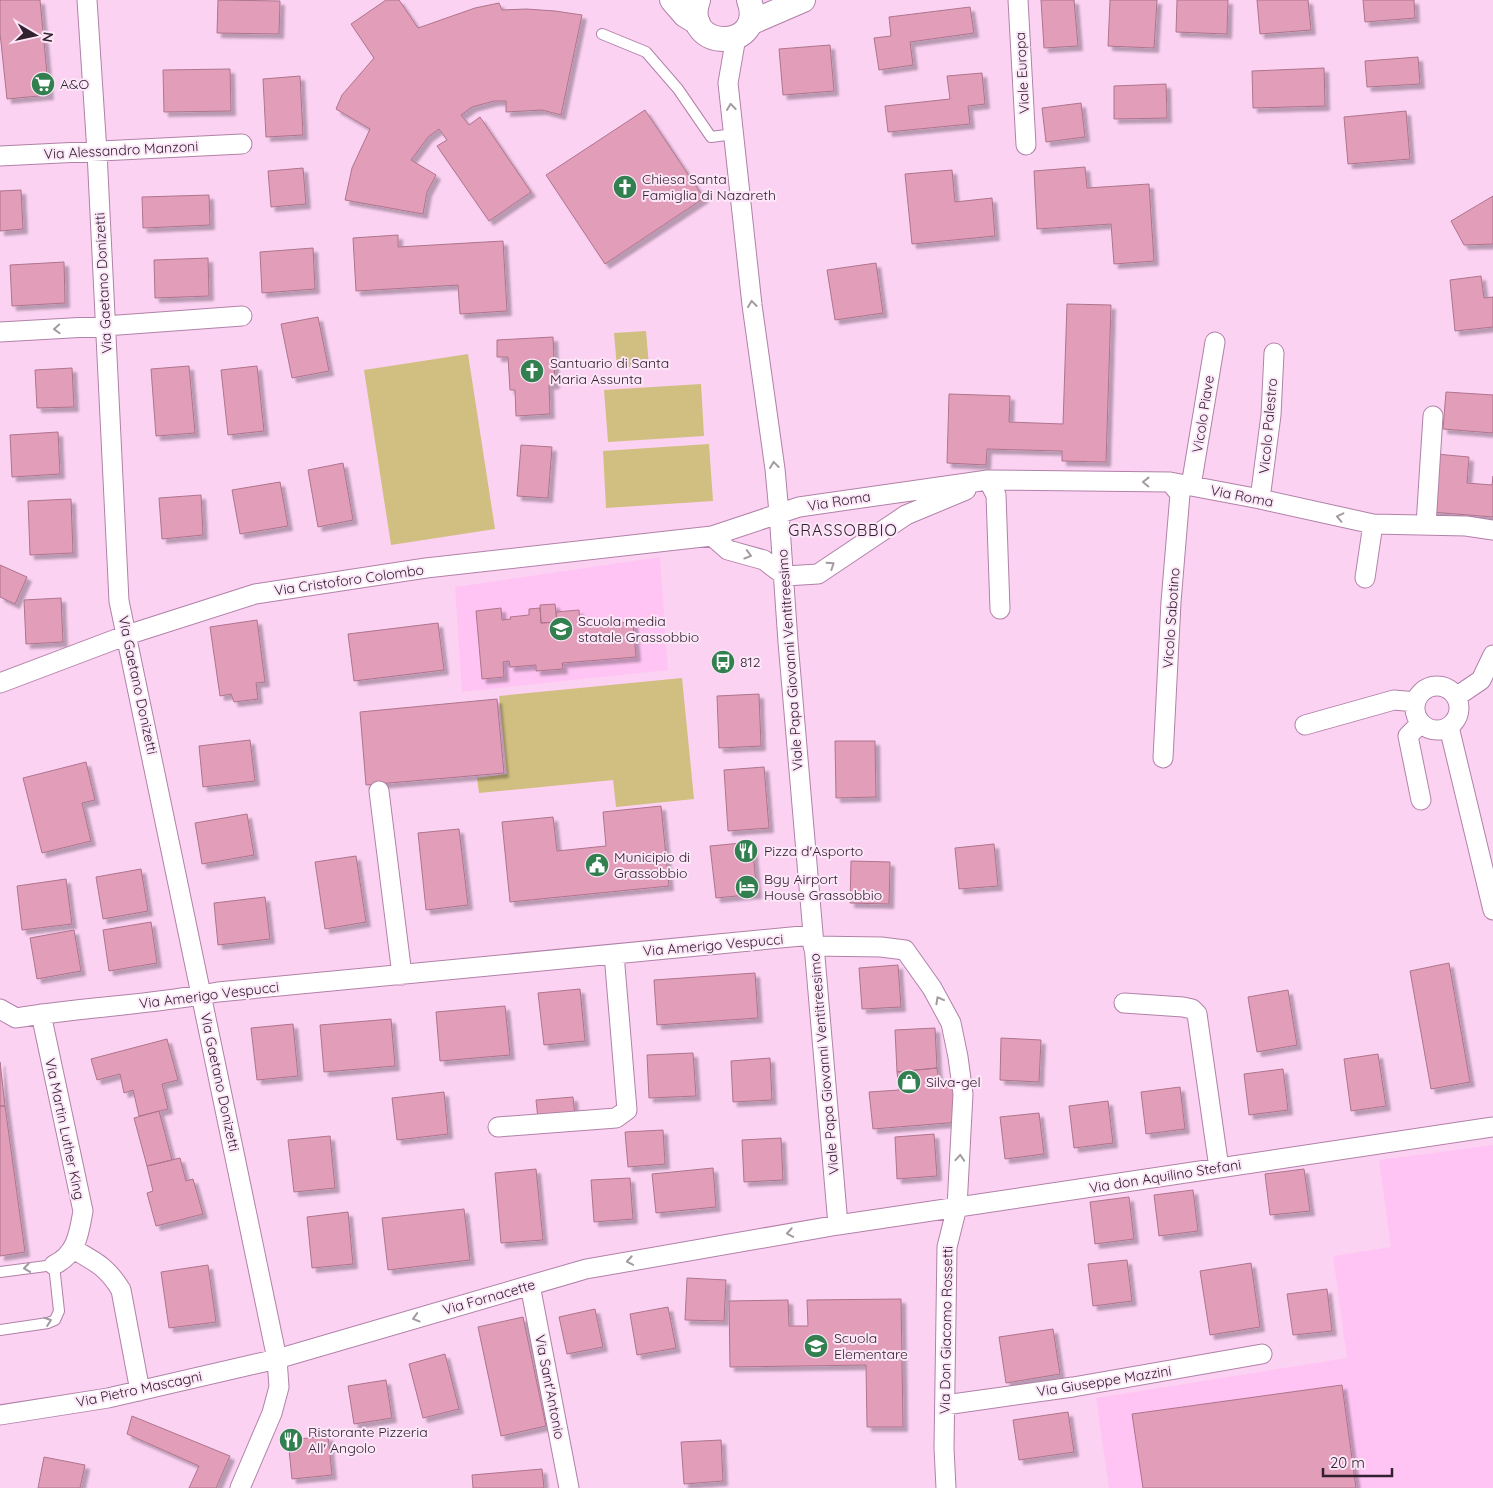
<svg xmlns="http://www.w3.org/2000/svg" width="1493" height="1488" viewBox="0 0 1493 1488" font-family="Quicksand,sans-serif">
	<defs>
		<filter id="shadow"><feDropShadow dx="4.5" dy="4.5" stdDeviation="1" flood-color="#0004"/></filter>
	</defs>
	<rect width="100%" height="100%" fill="#fcd2f3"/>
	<path fill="#ffc4f3" d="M660,557L668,670L462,692L455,587Z
		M1493,1145V1488H1109L1096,1398L1347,1358L1333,1256L1391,1247L1379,1160Z"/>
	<path fill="#d1be81" d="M646,331L649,366L617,368L614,333Z
		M468,354L495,529L391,545L364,370Z
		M701,384L704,436L608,442L604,390Z
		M709,444L713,501L606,508L603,451Z
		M682,678L694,799L616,807L613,780L479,793L477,778L507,774L499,696Z"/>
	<path fill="#e29db9" stroke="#ae748c" filter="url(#shadow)" d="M0,0H40L49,95L7,99L0,33Z
		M218,0L280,1L279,34L217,33Z
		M386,0H399L418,28L475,8L499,3L502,10L526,9L555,11L582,15L561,115L542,110L506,112V101H494L472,107L461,115L469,125L480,117L531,192L489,221L437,146L447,140L439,129L428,137L411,160L436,175L427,192L423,214L345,200L352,168L370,129L336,109L342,95L374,58L351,24Z
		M1041,0H1074L1078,46L1044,48Z
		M1110,0H1157L1154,48L1108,46Z
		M1177,0H1228L1227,34L1176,32Z
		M1257,0H1308L1311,30L1260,34Z
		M1363,0H1414L1415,18L1365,22Z
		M970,7L974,33L910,42L913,65L879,70L874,38L891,36L889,17Z
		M830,45L834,91L783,95L779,49Z
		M1418,57L1420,84L1367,87L1365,61Z
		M1324,68L1325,106L1253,108L1252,71Z
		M230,69L231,111L164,112L163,70Z
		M982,73L985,104L968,106L970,124L888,132L885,106L950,99L947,76Z
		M300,76L303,135L266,137L263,79Z
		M1166,84L1167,118L1114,119V86Z
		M1081,103L1085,137L1046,142L1042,108Z
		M645,110L704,198L605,264L546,175Z
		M1406,111L1410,159L1348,164L1344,117Z
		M1085,167L1087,188L1149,184L1154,261L1114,264L1111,224L1037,229L1034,171Z
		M303,168L306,204L271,207L268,171Z
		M952,170L955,202L992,198L995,236L912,244L905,174Z
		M21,190L23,229L0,231V191Z
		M209,195L210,225L143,228L142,197Z
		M1493,196V244L1464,245L1451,221Z
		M398,235V247L503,241L507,311L460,314L458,285L356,291L353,238Z
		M313,248L315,289L262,293L260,252Z
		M208,258L209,296L155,298L154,260Z
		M64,262L65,303L12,306L10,265Z
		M876,263L883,313L835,320L827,270Z
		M1481,276L1484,298L1493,297V327L1455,331L1450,280Z
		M1067,304L1111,305L1106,462L1062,461V451L987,449L986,465L947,463L949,394L1010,396L1009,422L1063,424Z
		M318,317L329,371L292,378L281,324Z
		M553,337L555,384L549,385L550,414L516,416L515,390H510L508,357H497V340Z
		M189,366L195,433L156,436L151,369Z
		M257,366L264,431L228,435L221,370Z
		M72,368L74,407L37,408L35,370Z
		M1446,392L1493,395V433L1443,429Z
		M58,432L60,474L12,477L10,435Z
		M521,445L552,447L548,498L517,496Z
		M1436,454L1469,457L1467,483L1492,485L1493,476V517L1431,512Z
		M343,463L353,520L318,527L308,470Z
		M280,482L288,526L240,534L232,490Z
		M201,495L203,535L162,539L159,498Z
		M71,499L73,553L30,555L28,501Z
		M0,565L27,577L15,604L0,597Z
		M61,598L63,642L26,644L24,600Z
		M555,604L557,622L541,623L540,605Z
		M501,608L502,620L511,619L510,617L529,615V609L540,608L541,623L557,622L556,612L579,610L580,626L633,622L636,657L562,663L563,669L536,671V665L510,667L509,661L503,662L504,677L482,679L476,611Z
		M257,620L265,682L256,683L258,699L234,702L231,694L220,696L210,627Z
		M438,623L444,670L354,681L348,634Z
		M759,694L761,746L719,748L717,696Z
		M497,699L504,773L366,785L360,712Z
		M250,740L255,781L203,787L199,746Z
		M835,741H875L876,797L836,798Z
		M86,762L95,800L82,803L91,841L42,853L23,778Z
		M764,767L769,828L728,831L724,770Z
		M661,806L669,886L510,902L502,822L553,817L557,851L606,846L603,812Z
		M247,814L254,855L202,864L195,823Z
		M459,829L468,905L426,910L418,833Z
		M752,842L757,894L716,898L710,846Z
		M994,844L998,886L959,889L955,848Z
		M356,856L366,922L325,929L315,862Z
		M851,861L890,862L889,904L850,903Z
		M141,869L148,911L103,919L96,877Z
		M66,879L72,924L22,930L17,886Z
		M265,897L270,939L218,945L214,903Z
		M151,922L157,963L109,971L103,930Z
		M74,930L81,971L37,979L30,938Z
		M1449,963L1470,1082L1431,1089L1410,971Z
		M898,965L901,1007L862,1009L859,968Z
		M755,973L758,1018L657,1025L654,980Z
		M580,989L585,1041L544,1045L538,993Z
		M1288,990L1297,1045L1257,1052L1248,997Z
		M505,1006L510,1055L440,1061L436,1012Z
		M391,1019L395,1066L324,1072L320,1025Z
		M293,1024L298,1076L257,1080L251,1028Z
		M935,1028L937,1068L897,1072L895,1030Z
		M1001,1038L1041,1040L1039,1082L1000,1080Z
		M167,1039L178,1080L162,1084L168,1109L139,1116L133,1090L124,1093L120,1074L97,1080L91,1059Z
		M693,1053L696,1096L649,1098L647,1055Z
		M1378,1054L1386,1106L1351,1111L1344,1059Z
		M770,1058L772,1100L733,1102L731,1061Z
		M0,1062L5,1106H0Z
		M937,1068L939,1083L955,1082L959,1122L873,1129L869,1092L899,1090L897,1072Z
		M1283,1069L1288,1110L1249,1115L1244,1074Z
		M1180,1087L1185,1129L1146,1134L1141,1092Z
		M444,1092L448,1134L397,1140L392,1098Z
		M573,1097L575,1116L538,1119L536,1100Z
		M1108,1101L1113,1143L1074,1148L1069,1106Z
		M0,1106H5L25,1252L0,1256Z
		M159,1111L172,1160L147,1166L134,1118Z
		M1039,1113L1044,1154L1005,1159L1000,1117Z
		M663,1130L665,1164L628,1167L625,1132Z
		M934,1134L937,1176L897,1179L895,1137Z
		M330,1136L335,1188L294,1192L288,1140Z
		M781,1138L783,1180L744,1182L742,1140Z
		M180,1158L186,1181L193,1179L203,1214L156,1226L147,1193L153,1191L147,1166Z
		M713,1168L716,1207L656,1213L652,1174Z
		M536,1169L543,1240L501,1243L495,1173Z
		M1304,1169L1310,1211L1270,1215L1265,1174Z
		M630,1178L633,1219L594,1222L591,1180Z
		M1193,1190L1198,1231L1159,1236L1154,1195Z
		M1129,1197L1134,1239L1095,1244L1090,1202Z
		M464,1209L470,1260L388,1270L382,1218Z
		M348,1212L353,1264L312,1268L307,1217Z
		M1127,1260L1132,1301L1093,1306L1088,1264Z
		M1251,1263L1260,1327L1210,1335L1200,1271Z
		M208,1265L216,1322L169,1328L161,1272Z
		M687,1278L726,1280L724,1321L685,1320Z
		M1327,1289L1332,1331L1293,1335L1287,1294Z
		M901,1299L903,1427H867L866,1365L730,1367L729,1301L788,1300L789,1326H808L807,1300Z
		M668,1307L676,1348L637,1355L630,1314Z
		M595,1309L603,1347L567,1354L559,1317Z
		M523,1317L546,1426L501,1436L478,1327Z
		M1053,1329L1060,1374L1006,1383L999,1337Z
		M445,1354L459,1409L423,1418L409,1364Z
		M386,1380L392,1418L354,1424L348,1386Z
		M1342,1385L1356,1488H1143L1132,1414Z
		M1068,1412L1074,1452L1019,1460L1013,1420Z
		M132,1416L230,1456L216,1488H189L199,1466L127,1434Z
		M328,1436L332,1475L292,1479L288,1440Z
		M721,1440L723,1481L684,1484L681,1442Z
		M44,1457L85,1465L80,1488H38Z
		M542,1469L544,1488H473L472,1475Z"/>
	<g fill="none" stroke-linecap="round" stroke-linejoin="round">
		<g stroke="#b181a8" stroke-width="12">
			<path id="service" d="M602,34L646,52L678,89L711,137L734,134
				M0,1272L54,1265L59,1311L55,1320L48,1323L0,1330"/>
		</g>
		<g stroke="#b181a8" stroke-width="21">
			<path id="minor" d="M87,0L97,152L119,601L277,1359L279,1387L272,1413L240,1488
				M1018,0L1026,145
				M736,37L728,83L752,305L775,469L779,513L788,642L838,1225
				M0,156L242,144
				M0,332L105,326L242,316
				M988,480L996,495L1000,609
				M1191,486L1215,342
				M1260,499L1271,415L1274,353
				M1426,525L1433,416
				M712,536L728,550L764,560L785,576
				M785,576L818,574L906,515L966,490
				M1365,578L1373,524
				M0,683L127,635L255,594L426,568L712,536L799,507L988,480L1170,482L1260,499L1373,524L1466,526L1493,530
				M1415 708a22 22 0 1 1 44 0a22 22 0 1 1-44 0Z
				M1456,697L1481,680L1493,655
				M1305,725L1394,700L1416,702
				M1449,727L1493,910
				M1163,758L1171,602L1180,494L1170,482
				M379,791L402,975
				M1421,800L1408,736L1421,723
				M813,946L881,947L905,950L932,988L951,1023L958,1057L963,1094L957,1207L947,1247L944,1448L946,1488
				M1124,1003L1183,1007L1192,1009L1197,1014L1219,1168
				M0,1009L16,1018C83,1007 151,1005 218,992L812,935
				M41,1014L83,1211C79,1233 77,1254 54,1265
				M498,1127L616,1118L627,1110L614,954
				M73,1249C96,1262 107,1267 121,1290L140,1391
				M530,1285L569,1488
				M945,1405L1073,1387L1262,1354
				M0,1415L108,1398L277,1359L586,1269L838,1225L1493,1127"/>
		</g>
		<g stroke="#b181a8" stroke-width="26">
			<path id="tertiary" d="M672,0L685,15L698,23
				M698,0C680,52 768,52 749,0
				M750,23L803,0"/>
		</g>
		<use href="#service" stroke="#fff" stroke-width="10"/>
		<use href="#minor" stroke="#fff" stroke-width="19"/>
		<use href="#tertiary" stroke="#fff" stroke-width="24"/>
	</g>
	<defs><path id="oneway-chevron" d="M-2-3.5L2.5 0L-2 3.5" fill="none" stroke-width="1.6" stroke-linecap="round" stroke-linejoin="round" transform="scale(1.25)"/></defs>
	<g stroke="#a39ba2">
		<use href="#oneway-chevron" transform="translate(731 107) rotate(-96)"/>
		<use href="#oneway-chevron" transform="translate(752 304) rotate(-97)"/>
		<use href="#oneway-chevron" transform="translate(57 329) rotate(177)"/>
		<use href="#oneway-chevron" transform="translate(774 465) rotate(-97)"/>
		<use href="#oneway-chevron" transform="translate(1146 482) rotate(-179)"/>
		<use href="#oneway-chevron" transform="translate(1340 517) rotate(-167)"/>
		<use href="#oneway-chevron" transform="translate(748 555) rotate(16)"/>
		<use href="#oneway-chevron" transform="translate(831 565) rotate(-34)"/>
		<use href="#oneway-chevron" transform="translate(939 1000) rotate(-119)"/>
		<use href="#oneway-chevron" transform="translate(960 1158) rotate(-86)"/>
		<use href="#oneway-chevron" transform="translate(790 1233) rotate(170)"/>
		<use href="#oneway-chevron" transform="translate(630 1261) rotate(170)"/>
		<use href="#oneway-chevron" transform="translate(27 1268) rotate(172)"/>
		<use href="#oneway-chevron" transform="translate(416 1318) rotate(164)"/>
		<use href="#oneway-chevron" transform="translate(48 1321) rotate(-20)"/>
	</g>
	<defs>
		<g id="supermarket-disc" transform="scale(1.25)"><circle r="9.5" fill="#32804f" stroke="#fce7f8"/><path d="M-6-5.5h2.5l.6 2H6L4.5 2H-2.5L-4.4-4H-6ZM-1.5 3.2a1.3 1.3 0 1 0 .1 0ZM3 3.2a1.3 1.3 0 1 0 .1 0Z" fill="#fff"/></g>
		<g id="church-disc" transform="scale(1.25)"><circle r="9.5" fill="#32804f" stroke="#fce7f8"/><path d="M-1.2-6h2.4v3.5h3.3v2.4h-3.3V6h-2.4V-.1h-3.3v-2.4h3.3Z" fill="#fff"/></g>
		<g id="school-disc" transform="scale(1.25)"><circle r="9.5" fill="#32804f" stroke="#fce7f8"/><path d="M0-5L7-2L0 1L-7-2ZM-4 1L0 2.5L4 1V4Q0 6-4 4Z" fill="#fff"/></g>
		<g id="bus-disc" transform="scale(1.25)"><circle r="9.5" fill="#32804f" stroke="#fce7f8"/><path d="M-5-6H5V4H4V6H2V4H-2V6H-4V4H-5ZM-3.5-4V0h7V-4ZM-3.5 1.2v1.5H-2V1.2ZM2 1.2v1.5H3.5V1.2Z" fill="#fff"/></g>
		<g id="restaurant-disc" transform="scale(1.25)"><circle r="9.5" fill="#32804f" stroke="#fce7f8"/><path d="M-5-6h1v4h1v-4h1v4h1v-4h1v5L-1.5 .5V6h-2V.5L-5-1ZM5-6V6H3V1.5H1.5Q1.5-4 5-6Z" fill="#fff"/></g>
		<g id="civic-disc" transform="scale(1.25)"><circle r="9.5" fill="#32804f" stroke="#fce7f8"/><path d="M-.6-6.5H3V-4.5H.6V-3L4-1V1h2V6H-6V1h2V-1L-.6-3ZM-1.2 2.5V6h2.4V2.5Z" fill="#fff"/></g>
		<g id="hotel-disc" transform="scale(1.25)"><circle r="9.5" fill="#32804f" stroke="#fce7f8"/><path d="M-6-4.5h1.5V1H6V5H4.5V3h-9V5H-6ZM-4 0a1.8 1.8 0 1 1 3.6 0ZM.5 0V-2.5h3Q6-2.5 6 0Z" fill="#fff"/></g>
		<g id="shop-disc" transform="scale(1.25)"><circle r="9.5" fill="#32804f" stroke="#fce7f8"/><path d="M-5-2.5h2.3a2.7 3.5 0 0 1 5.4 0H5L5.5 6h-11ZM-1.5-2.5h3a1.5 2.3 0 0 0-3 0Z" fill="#fff"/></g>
	</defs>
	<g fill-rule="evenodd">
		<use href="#supermarket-disc" x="43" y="84"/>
		<use href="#church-disc" x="625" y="187"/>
		<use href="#church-disc" x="532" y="371"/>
		<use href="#school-disc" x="561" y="629"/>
		<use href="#bus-disc" x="723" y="662"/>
		<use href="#restaurant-disc" x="746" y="851"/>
		<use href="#civic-disc" x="597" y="865"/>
		<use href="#hotel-disc" x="747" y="887"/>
		<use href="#shop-disc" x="909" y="1082"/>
		<use href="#school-disc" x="816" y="1346"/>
		<use href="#restaurant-disc" x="291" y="1440"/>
	</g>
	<g text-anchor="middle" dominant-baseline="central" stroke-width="4" stroke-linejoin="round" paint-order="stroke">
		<g font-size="14" fill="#332030" stroke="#fce7f8">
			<text transform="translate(1022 73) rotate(-93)">Viale Europa</text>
			<text transform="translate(121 150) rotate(-3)">Via Alessandro Manzoni</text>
			<text transform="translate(103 283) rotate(-93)">Via Gaetano Donizetti</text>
			<text transform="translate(1203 414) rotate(-81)">Vicolo Piave</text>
			<text transform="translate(1268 426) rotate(-85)">Vicolo Palestro</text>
			<text transform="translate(1242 496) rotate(11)">Via Roma</text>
			<text transform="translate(839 501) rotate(-9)">Via Roma</text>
			<text transform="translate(349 580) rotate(-8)">Via Cristoforo Colombo</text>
			<text transform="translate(1171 618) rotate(-86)">Vicolo Sabotino</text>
			<text transform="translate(790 660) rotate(-94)">Viale Papa Giovanni Ventitreesimo</text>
			<text transform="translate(138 685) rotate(78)">Via Gaetano Donizetti</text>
			<text transform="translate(713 945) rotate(-5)">Via Amerigo Vespucci</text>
			<text transform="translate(209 995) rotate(-7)">Via Amerigo Vespucci</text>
			<text transform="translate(824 1064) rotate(-95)">Viale Papa Giovanni Ventitreesimo</text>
			<text transform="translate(220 1082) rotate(78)">Via Gaetano Donizetti</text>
			<text transform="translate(65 1129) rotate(78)">Via Martin Luther King</text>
			<text transform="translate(1165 1176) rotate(-9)">Via don Aquilino Stefani</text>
			<text transform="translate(489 1297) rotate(-16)">Via Fornacette</text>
			<text transform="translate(946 1330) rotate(-89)">Via Don Giacomo Rossetti</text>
			<text transform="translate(1104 1381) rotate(-9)">Via Giuseppe Mazzini</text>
			<text transform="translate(550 1387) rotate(79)">Via Sant'Antonio</text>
			<text transform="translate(139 1389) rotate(-12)">Via Pietro Mascagni</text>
		</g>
		<g font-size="14" fill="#332030" stroke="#fce7f8" text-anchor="start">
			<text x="60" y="84">A&amp;O</text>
			<text x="642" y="179">Chiesa Santa<tspan x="642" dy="16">Famiglia di Nazareth</tspan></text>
			<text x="550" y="363">Santuario di Santa<tspan x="550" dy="16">Maria Assunta</tspan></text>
			<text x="578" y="621">Scuola media<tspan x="578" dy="16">statale Grassobbio</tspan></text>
			<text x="740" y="662">812</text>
			<text x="764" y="851">Pizza d'Asporto</text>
			<text x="614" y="857">Municipio di<tspan x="614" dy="16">Grassobbio</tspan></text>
			<text x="764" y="879">Bgy Airport<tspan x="764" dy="16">House Grassobbio</tspan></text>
			<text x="926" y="1082">Silva-gel</text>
			<text x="834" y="1338">Scuola<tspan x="834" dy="16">Elementare</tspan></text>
			<text x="308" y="1432">Ristorante Pizzeria<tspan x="308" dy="16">All' Angolo</tspan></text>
		</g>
		<g font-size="16" letter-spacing="1" fill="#332030" stroke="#fce7f8">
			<text x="843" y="530">GRASSOBBIO</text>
		</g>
	</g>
	<g transform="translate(35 35) rotate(99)" stroke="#fce7f8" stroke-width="4" paint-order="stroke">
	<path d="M0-4L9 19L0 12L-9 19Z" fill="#332030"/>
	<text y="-8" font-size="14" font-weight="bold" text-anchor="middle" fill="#332030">N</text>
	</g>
	<path d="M1323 1468v8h69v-8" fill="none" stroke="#332030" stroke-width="2.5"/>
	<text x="1330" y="1468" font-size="15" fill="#332030" stroke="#fce7f8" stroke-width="4" paint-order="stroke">20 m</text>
</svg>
